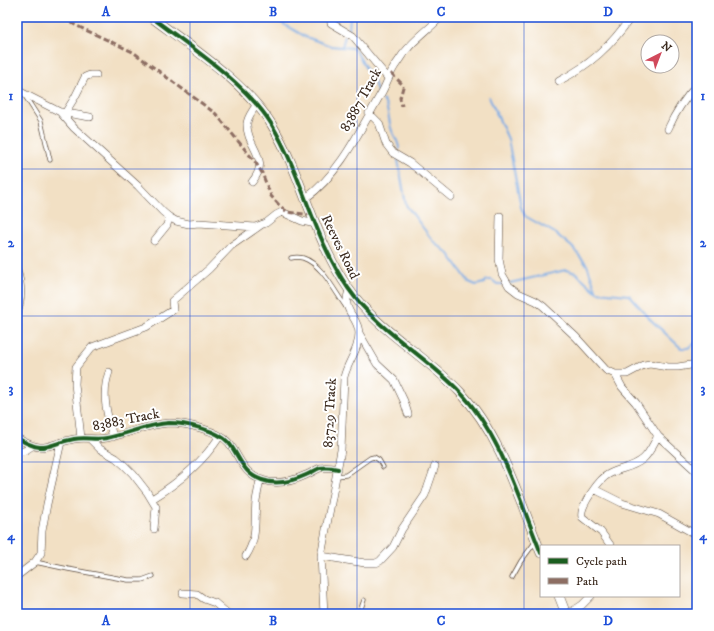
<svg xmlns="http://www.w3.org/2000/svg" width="714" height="631" viewBox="0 0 714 631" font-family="'IM FELL DW Pica',serif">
	<rect width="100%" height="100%" fill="#fff"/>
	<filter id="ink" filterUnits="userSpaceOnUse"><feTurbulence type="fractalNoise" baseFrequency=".025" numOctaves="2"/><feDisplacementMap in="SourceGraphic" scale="8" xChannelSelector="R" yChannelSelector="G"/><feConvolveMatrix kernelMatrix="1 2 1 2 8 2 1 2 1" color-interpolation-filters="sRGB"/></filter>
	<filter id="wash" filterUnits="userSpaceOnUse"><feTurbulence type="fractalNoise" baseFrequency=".012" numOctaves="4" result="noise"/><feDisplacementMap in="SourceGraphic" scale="16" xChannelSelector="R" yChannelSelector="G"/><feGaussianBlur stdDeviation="0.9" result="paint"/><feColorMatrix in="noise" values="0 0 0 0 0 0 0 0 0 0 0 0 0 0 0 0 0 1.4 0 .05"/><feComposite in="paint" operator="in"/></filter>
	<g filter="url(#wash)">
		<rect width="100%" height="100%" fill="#f2e0c4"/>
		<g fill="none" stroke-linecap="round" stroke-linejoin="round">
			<path stroke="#78aae4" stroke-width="2" d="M271,17L306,37L331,46L352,48L356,51L370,76L373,78L377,92
				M349,29L350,17
				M342,47L345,36
				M489,97L508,139L521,207L525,216L555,233L572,247L587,265L597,292
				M383,100C389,109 388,117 391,128C393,136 399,141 399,149
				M398,160L406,205L433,241L449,254L469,282L476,285L484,283L487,280H492L497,284H505
				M510,283L566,270L576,273L597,292L629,295L651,320L681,348H688L697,342"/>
		</g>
	</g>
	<g filter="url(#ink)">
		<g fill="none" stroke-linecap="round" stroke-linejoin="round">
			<g stroke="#564537" stroke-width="5">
				<path id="service" d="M25,96L41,121L50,160
					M291,258C295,257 299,257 303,258C322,264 335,292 346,307
					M337,476L346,475L370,458L374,457L379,460L383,467
					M35,562L68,569L128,580H142L153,576
					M512,577L521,561L536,541
					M359,614L364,600"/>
			</g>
			<g stroke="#564537" stroke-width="8">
				<path id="minor" d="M331,23L353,36L388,78
					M559,81C590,65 611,46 631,17
					M17,90L60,112L90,117
					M60,112L74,128L138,186L163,212L169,217L176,221L189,224L199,223L255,227L266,223L276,215L282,212L302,221L316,224
					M65,113L75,97L85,77L90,75H96
					M369,113L379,123L386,144L393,153L410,163L451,197
					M668,129C675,113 685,98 697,85
					M252,182C272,158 246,147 247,124C247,117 253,111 256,105
					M306,198C340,174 361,128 382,92C387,83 390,72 397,63C408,44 426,32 441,17
					M500,216L499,259L502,274L509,286L518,293L536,301L543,306L576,337L606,370L615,374L622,387L636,403L658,436L697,472
					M154,241L167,225L169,217
					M17,270C22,285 22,299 17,314
					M359,333L377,364L394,380L404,401L408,414
					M109,372C101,394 107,415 113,437
					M615,374H627L644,365L650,364L668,367H678L697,364
					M17,438C46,455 46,444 74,439C85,437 96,440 107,438C128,434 148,424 169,423C185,423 218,430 229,443C240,457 243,474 262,480C276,485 293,481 306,475C311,473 315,470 320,468C326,467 333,468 338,469
					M81,438L75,384L76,367L83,358L92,347L146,327L173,310L172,301L209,269L231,246L261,225
					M90,439L100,449L116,458L123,464L133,474L147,492L156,507L154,529
					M17,453L26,450L32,446
					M594,489L622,503L659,514L693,533
					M152,499C178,483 203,462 220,436
					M611,546L601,532L582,517C579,507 600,478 609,474C621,467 631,469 643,459C650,453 653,444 658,436
					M246,556C258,537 254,523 256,501C257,494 259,487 260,479
					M321,556L365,563H376L380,561L393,547L402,529L425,495L435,466
					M17,576L35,562L41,553L42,531L47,504L61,442
					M183,593L197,594L204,599L215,603L228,614
					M324,614L321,556L341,450L344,377C348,361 359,350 359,333C358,314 341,314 349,290
					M568,614L582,605L591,596"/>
			</g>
			<g stroke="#564537" stroke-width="10">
				<path id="tertiary" d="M151,17C191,47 246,83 272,125C303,177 314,239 348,288C378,331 425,355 460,392C501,435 519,499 541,553
					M695,17L697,18
					M559,596L566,614"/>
			</g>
			<use href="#service" stroke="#fff" stroke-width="3.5"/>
			<use href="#minor" stroke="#fff" stroke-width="7"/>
			<use href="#tertiary" stroke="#fff" stroke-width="9"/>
			<path stroke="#8d6e63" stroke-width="3" stroke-dasharray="6 3" stroke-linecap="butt" d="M63,17L75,25L133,52L216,114L256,163L262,173L271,196L279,205L287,212L312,215
				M391,73L402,84L403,87L400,98L402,106"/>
			<g stroke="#fff" stroke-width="6">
				<path id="cycleway" d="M151,17C191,47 246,83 272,125C303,177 314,239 348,288C378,331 425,355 460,392C501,435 519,499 541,553
					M17,438C46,455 46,444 74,439C85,437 96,440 107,438C128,434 148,424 169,423C185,423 218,430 229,443C240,457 243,474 262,480C276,485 293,481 306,475C311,473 315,470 320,468C326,467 333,468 338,469"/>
			</g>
			<use href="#cycleway" stroke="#1b5e20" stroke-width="4"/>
		</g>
	</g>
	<path fill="none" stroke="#1d4ed8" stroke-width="1" stroke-opacity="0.55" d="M190,17V614M357,17V614M524,17V614M17,169H697M17,316H697M17,462H697"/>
	<g text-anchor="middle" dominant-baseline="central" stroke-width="4" stroke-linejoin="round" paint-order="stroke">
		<g font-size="14" fill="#3b2a1e" stroke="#fff">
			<text transform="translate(361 100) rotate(-61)">83887 Track</text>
			<text transform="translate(340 247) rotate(64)">Reeves Road</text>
			<text transform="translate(330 413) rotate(-87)">83729 Track</text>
			<text transform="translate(126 420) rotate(-11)">83883 Track</text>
		</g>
	</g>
	<rect width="714" height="631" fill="none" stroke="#fff" stroke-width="44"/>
	<rect x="540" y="545" width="140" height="52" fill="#ffffff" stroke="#b1aaa5"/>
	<rect x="548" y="558" width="20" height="6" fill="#1b5e20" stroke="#b1aaa5"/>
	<text x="576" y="565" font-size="12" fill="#3b2a1e">Cycle path</text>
	<rect x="548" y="578" width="20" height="6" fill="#8d6e63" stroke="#b1aaa5"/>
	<text x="576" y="585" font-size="12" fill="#3b2a1e">Path</text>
	<g transform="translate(660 54) rotate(42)"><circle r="19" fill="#ffffff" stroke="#b1aaa5"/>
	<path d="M0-3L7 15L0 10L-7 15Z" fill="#d1495b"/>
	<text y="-6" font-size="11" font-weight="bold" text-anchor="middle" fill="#3b2a1e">N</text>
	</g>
	<rect x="22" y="22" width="670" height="587" fill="none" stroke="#1d4ed8" stroke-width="1.5"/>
	<g font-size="13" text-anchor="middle" font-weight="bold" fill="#1d4ed8">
		<text x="106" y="16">A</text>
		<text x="273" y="16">B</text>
		<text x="441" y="16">C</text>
		<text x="608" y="16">D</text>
		<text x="11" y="100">1</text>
		<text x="703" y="100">1</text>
		<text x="11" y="247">2</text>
		<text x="703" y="247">2</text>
		<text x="11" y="393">3</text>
		<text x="703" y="393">3</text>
		<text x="11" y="540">4</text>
		<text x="703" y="540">4</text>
		<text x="106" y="625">A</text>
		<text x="273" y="625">B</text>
		<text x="441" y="625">C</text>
		<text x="608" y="625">D</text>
	</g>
</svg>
